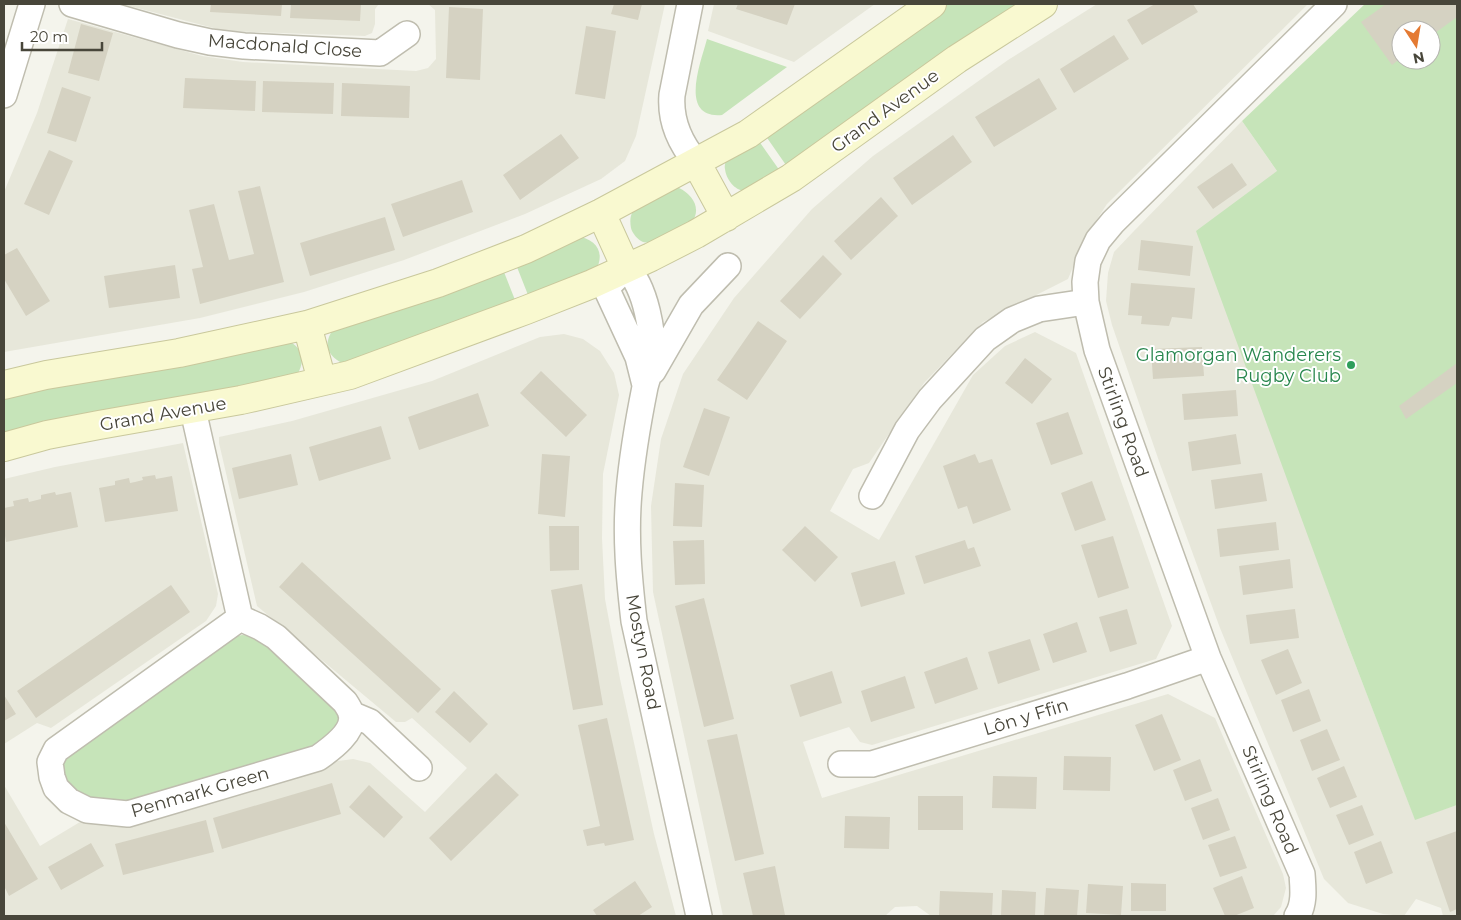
<svg xmlns="http://www.w3.org/2000/svg" width="1461" height="920" viewBox="0 0 1461 920" font-family="Montserrat,sans-serif">
	<rect width="100%" height="100%" fill="#f4f4ec"/>
	<path fill="#e7e7da" d="M122,4H379L375,9V24L372,33L365,36L225,31Z
		M428,4H665L636,136L625,161L601,179L525,214L404,260L304,292L200,318L4,352V192L37,113L68,19L202,56L243,62L416,71L428,68L436,59L435,10Z
		M714,4H875L794,62L708,31Z
		M1097,4H1308L1107,204L1086,236L1068,279L983,322L924,383L869,463L853,469L830,511L879,540L973,375L1005,346L1035,332L1076,353L1172,626L1156,659L872,745L860,742L849,727L803,742L822,798L1168,694L1215,718L1283,874L1286,888L1281,907L1273,916H931L917,906L895,907L885,916H723L653,592L651,506L661,439L683,374L734,298L812,209L873,156L1008,60Z
		M1242,121L1277,171L1295,498L1346,640L1415,819L1457,805V916H1443L1441,908L1416,899L1404,916L1383,914L1348,903L1324,879L1220,628L1160,464L1112,325L1106,301L1108,273L1114,252L1133,232Z
		M564,334L583,339L600,351L614,373L619,395L603,474L602,538L605,599L620,679L654,834L676,916H4V785L40,846L85,819L331,762L353,759L370,763L425,812L467,768L412,718L405,722H396L257,606L219,443V437L292,421L432,381L540,337Z
		M183,443L218,594L216,606L206,621L51,728L37,723L4,744V479L55,467Z"/>
	<path fill="#c6e4b9" fill-rule="evenodd" d="M945,4H1023L788,168L763,132Z
		M1365,4H1457V805L1415,820L1346,640L1196,231L1277,171L1242,121ZM1401,30H1431V60H1401Z
		M707,39L787,67L722,115C678,119 701,62 707,39Z
		M756,137L780,171C772,176 758,188 749,190C737,194 726,180 725,169C724,165 726,161 727,157Z
		M679,188C692,194 702,208 692,222C689,226 661,241 655,242C653,243 646,243 643,242C638,240 632,233 631,228C630,223 630,217 632,213C637,202 668,189 679,188Z
		M576,236C597,239 606,253 595,272L530,300L515,262Z
		M502,267L517,305L344,364C324,355 323,340 337,325Z
		M286,339C304,349 306,360 296,377L4,438V393Z
		M242,635L257,636L338,706L340,723L322,745L128,805L99,804L64,785L61,762L71,749L227,639Z"/>
	<path fill="#d5d2c2" d="M211,4H282L281,16L210,12Z
		M291,4H361L360,21L290,18Z
		M614,4H642L638,20L611,14Z
		M738,4H795L787,25L736,9Z
		M1155,4H1193L1198,12L1142,45L1127,20Z
		M1386,4H1457V17L1431,36V30H1401V58L1392,65L1361,22Z
		M449,7L483,9L480,80L446,78Z
		M81,24L113,33L99,81L68,73Z
		M586,26L616,31L605,99L575,94Z
		M1114,35L1129,59L1074,93L1060,69Z
		M185,78L256,81L255,111L183,108Z
		M1039,78L1057,109L994,147L975,117Z
		M263,81L334,83L333,114L262,112Z
		M342,83L410,86L409,118L341,116Z
		M62,87L91,97L76,142L47,133Z
		M561,134L579,158L520,200L503,175Z
		M953,135L972,162L912,205L893,178Z
		M49,150L73,161L49,215L24,204Z
		M1232,163L1247,185L1213,209L1197,187Z
		M462,180L473,212L403,237L391,204Z
		M260,186L284,282L200,304L192,269L203,267L189,210L214,204L229,260L254,254L238,191Z
		M881,197L898,216L851,260L834,241Z
		M385,217L395,250L310,276L300,243Z
		M1141,240L1193,246L1190,276L1138,270Z
		M17,248L50,301L26,316L4,279V255Z
		M823,255L842,274L800,319L780,301Z
		M175,265L180,298L109,308L104,276Z
		M1131,283L1195,288L1192,319L1172,317L1169,326L1141,324L1142,316L1128,315Z
		M758,321L787,341L747,400L717,380Z
		M1202,347L1204,376L1153,379L1151,349Z
		M1025,358L1052,379L1032,404L1005,383Z
		M1457,363V383L1406,419L1399,406Z
		M541,371L587,415L566,437L520,393Z
		M1236,390L1238,416L1184,420L1182,394Z
		M478,393L489,426L419,450L408,417Z
		M704,408L730,417L709,476L683,467Z
		M1068,412L1083,454L1051,465L1036,423Z
		M381,426L391,459L319,481L309,447Z
		M1236,434L1241,464L1192,471L1188,442Z
		M291,454L298,485L239,499L232,468Z
		M542,454L570,456L565,517L538,514Z
		M975,454L979,463L992,459L1011,510L973,524L967,506L958,509L943,466Z
		M1262,473L1267,501L1215,509L1211,480Z
		M155,475L156,479L172,476L178,511L105,522L99,488L115,485V481L129,478L130,483L135,482L143,480L142,477Z
		M1092,481L1106,520L1075,531L1061,493Z
		M675,483L704,485L702,527L673,526Z
		M55,492L56,495L71,492L78,527L6,542L4,530V508L14,506L13,501L28,498L29,502L41,499V495Z
		M1276,522L1279,550L1220,557L1217,529Z
		M549,526H579V570L550,571Z
		M805,526L838,557L815,582L782,550Z
		M1113,536L1129,588L1098,598L1081,545Z
		M704,540L705,584L675,585L673,541Z
		M965,540L968,549L974,547L981,566L924,584L915,556Z
		M1290,559L1293,588L1243,595L1239,566Z
		M895,561L905,594L861,607L851,573Z
		M302,562L441,689L418,713L279,587Z
		M582,584L603,705L573,710L551,590Z
		M171,585L190,612L36,718L17,691Z
		M704,598L734,719L704,727L675,606Z
		M1127,609L1137,644L1110,652L1099,617Z
		M1295,609L1299,638L1250,644L1246,615Z
		M1077,622L1087,652L1053,663L1043,634Z
		M1030,639L1040,670L998,684L988,652Z
		M1288,649L1302,683L1276,695L1261,660Z
		M967,657L978,689L935,704L924,672Z
		M832,671L842,703L800,717L790,685Z
		M905,676L915,708L871,722L861,691Z
		M1309,689L1321,721L1293,732L1281,700Z
		M454,691L488,724L470,743L435,712Z
		M4,695L16,714L4,721Z
		M1162,714L1181,760L1154,771L1135,725Z
		M607,718L634,840L605,846L604,843L587,846L583,830L600,826L578,725Z
		M1327,729L1340,760L1312,771L1300,740Z
		M737,734L764,854L735,861L707,740Z
		M1064,756L1111,757L1110,791L1063,790Z
		M1200,759L1212,791L1185,801L1173,770Z
		M1344,766L1357,797L1330,808L1317,778Z
		M496,773L519,795L451,861L429,838Z
		M993,776L1037,777L1036,809L992,808Z
		M332,783L341,814L222,849L213,818Z
		M369,785L403,817L384,838L349,807Z
		M918,796H963V830H918Z
		M1218,798L1230,830L1203,840L1191,808Z
		M1362,805L1374,835L1349,845L1336,815Z
		M845,816L890,817L889,849L844,848Z
		M206,820L214,852L123,875L115,844Z
		M4,822L38,879L9,896L4,886Z
		M1457,831V909L1450,912L1426,842Z
		M1235,836L1247,868L1220,877L1208,845Z
		M1381,841L1393,873L1366,884L1354,852Z
		M91,843L104,866L61,890L48,867Z
		M775,866L785,915L753,916L743,873Z
		M1242,876L1254,908L1234,916H1225L1213,888Z
		M635,881L652,907L638,916H597L593,910Z
		M1131,883L1166,884V911H1131Z
		M1088,884L1123,886L1121,915L1086,913Z
		M1046,888L1079,890L1077,916H1044Z
		M1002,890L1036,892L1035,916H1001Z
		M940,891L993,893L992,916H939Z"/>
	<g fill="none" stroke-linecap="round" stroke-linejoin="round">
		<g stroke="#bfbdaf" stroke-width="28">
			<path id="street" d="M72,4L178,35L210,42L244,46L380,53L407,34
				M690,4L672,95C670,120 680,143 696,162
				M4,95L32,4
				M653,371L691,305L728,266
				M645,385L638,357L606,288L626,268C646,286 654,335 652,361C651,370 647,378 645,387C638,422 632,457 629,492C625,536 629,578 634,621L699,916
				M193,410L240,618L260,627L276,637L345,702C347,705 350,710 351,713C356,731 331,749 318,758L128,814L87,810L69,801L56,788L52,777L50,762L56,750L240,618
				M872,496L907,430L930,399L985,339L1012,320L1039,309L1086,302
				M351,714L370,722L419,768
				M841,764H872L1127,686L1208,658
				M1297,916C1305,904 1303,888 1302,874L1208,658L1097,350L1086,302L1085,282L1088,261L1098,240L1113,222L1334,4"/>
		</g>
		<g stroke="#c9c89c" stroke-width="30">
			<path id="secondary" d="M696,162L726,217
				M601,213L626,268
				M307,325L322,381
				M4,385L46,375L179,353L307,325L438,283L526,249L601,213L748,134L932,4
				M4,447L47,435L99,425L241,400L350,375L526,310L592,284L651,257L696,234L791,178L957,59L1043,4"/>
		</g>
		<use href="#street" stroke="#fff" stroke-width="25"/>
		<use href="#secondary" stroke="#f9f9d0" stroke-width="28"/>
	</g>
	<circle fill="#2e9e5b" stroke="#fff" stroke-width="2" cx="1351" cy="365" r="5"/>
	<g text-anchor="middle" dominant-baseline="central" stroke-width="4" stroke-linejoin="round" paint-order="stroke">
		<g font-size="18" fill="#48463a" stroke="#fff">
			<text transform="translate(285 46) rotate(4)">Macdonald Close</text>
			<text transform="translate(885 111) rotate(-36)">Grand Avenue</text>
			<text transform="translate(163 414) rotate(-10)">Grand Avenue</text>
			<text transform="translate(1123 422) rotate(70)">Stirling Road</text>
			<text transform="translate(643 652) rotate(79)">Mostyn Road</text>
			<text transform="translate(1026 717) rotate(-17)">Lôn y Ffin</text>
			<text transform="translate(200 792) rotate(-16)">Penmark Green</text>
			<text transform="translate(1270 800) rotate(67)">Stirling Road</text>
		</g>
		<g font-size="18" fill="#27864d" stroke="#fff" text-anchor="end">
			<text x="1341" y="355">Glamorgan Wanderers<tspan x="1341" dy="21">Rugby Club</tspan></text>
		</g>
	</g>
	<rect width="1461" height="920" fill="none" stroke="#48463a" stroke-width="10"/>
	<g transform="translate(1416 45) rotate(168)"><circle r="24" fill="#ffffff" stroke="#b6b5b0"/>
	<path d="M0-4L9 19L0 12L-9 19Z" fill="#e47a33"/>
	<text y="-8" font-size="14" font-weight="bold" text-anchor="middle" fill="#48463a">N</text>
	</g>
	<path d="M22 42v8h80v-8" fill="none" stroke="#48463a" stroke-width="2.5"/>
	<text x="30" y="42" font-size="15" fill="#48463a" stroke="#ffffff" stroke-width="4" paint-order="stroke">20 m</text>
</svg>
